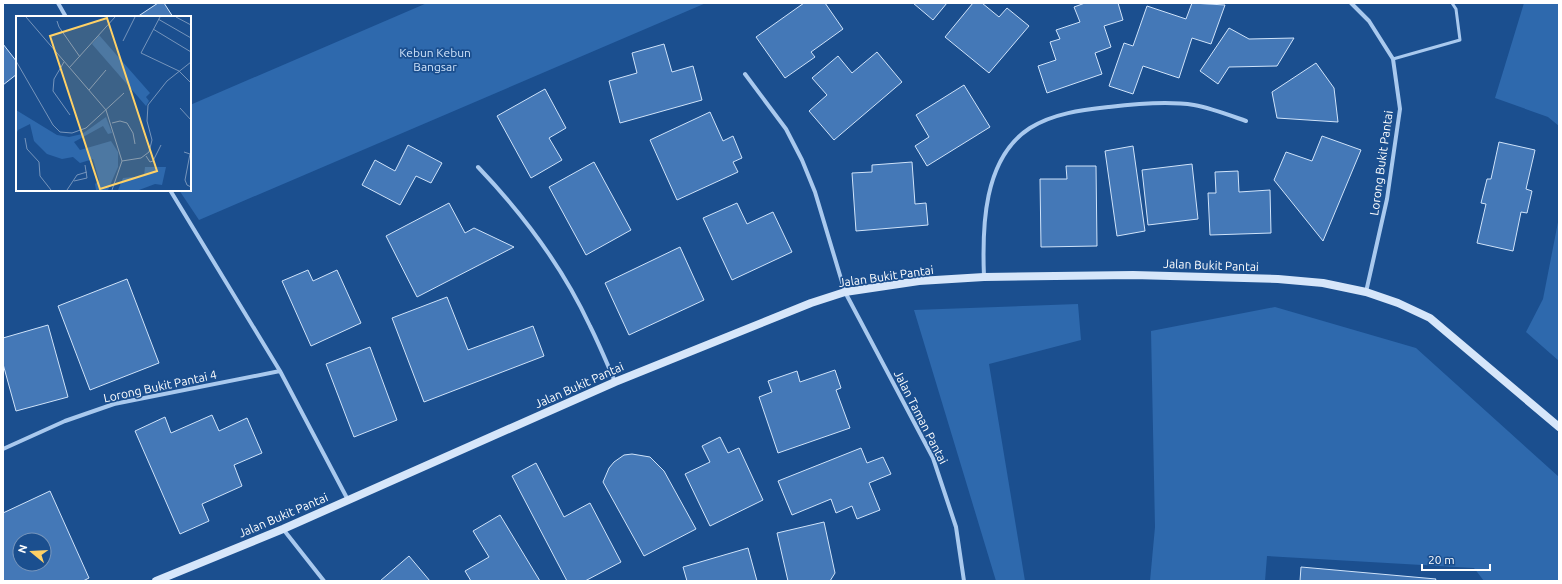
<svg xmlns="http://www.w3.org/2000/svg" width="1562" height="584" viewBox="0 0 1562 584" font-family="Ubuntu,sans-serif">
	<rect width="100%" height="100%" fill="#1b4f8f"/>
	<path fill="#2e69ad" d="M427,3H706L199,220L179,190H190V105Z
		M1524,3H1559V126L1548,117L1495,98Z
		M1559,217V361L1526,332L1543,299Z
		M1078,304L1081,340L989,364L1025,581H996L914,310Z
		M1275,307L1416,348L1559,477V581H1484L1474,568L1267,556L1265,581H1150L1155,527L1151,331Z"/>
	<path fill="#4478b7" stroke="#cfe3fa" fill-rule="evenodd" d="M158,3H164L173,17H137Z
		M804,3H825L843,29L811,52L815,57L785,78L756,37Z
		M913,3H947L933,20Z
		M973,3H982L999,17L1007,8L1029,26L989,73L945,37Z
		M1085,3H1118L1123,20L1104,26L1111,47L1095,53L1102,74L1047,93L1038,66L1056,60L1050,42L1060,39L1056,30L1080,22L1074,7Z
		M1192,3L1225,5L1211,44L1192,38L1179,78L1143,66L1133,94L1109,86L1124,43L1133,46L1147,6L1186,19Z
		M1229,28L1249,39L1294,38L1277,66L1229,67L1218,84L1200,71Z
		M3,44L17,62V74L3,85Z
		M664,44L672,72L693,66L702,100L620,123L609,81L637,73L632,53Z
		M877,52L902,82L834,140L809,111L827,95L812,78L838,56L852,73Z
		M1316,63L1334,88L1338,122L1277,118L1272,92Z
		M964,85L990,127L927,166L915,146L929,137L916,115Z
		M545,89L566,128L549,138L562,160L531,178L497,116Z
		M710,112L723,141L733,136L742,158L733,162L738,172L677,200L650,140Z
		M1322,136L1361,150L1323,241L1274,180L1286,152L1312,161Z
		M1499,142L1535,150L1526,189L1532,191L1527,213L1521,212L1513,251L1477,243L1486,204L1481,203L1487,179H1491Z
		M408,145L442,163L431,183L416,176L400,205L362,185L375,160L395,171Z
		M1133,146L1145,231L1117,236L1105,151Z
		M594,162L631,230L586,255L549,187Z
		M912,162L915,204L926,203L928,225L856,231L852,173L872,172V165Z
		M1192,164L1198,219L1148,225L1142,170Z
		M1066,166H1096L1097,246L1041,247L1040,179H1067Z
		M1238,171L1239,192L1270,190L1271,233L1210,235L1208,193H1216L1215,172Z
		M449,203L465,233L474,228L514,247L417,297L386,236Z
		M737,203L747,224L773,212L792,252L732,280L703,218Z
		M680,247L704,300L629,335L605,283Z
		M308,270L313,281L337,270L361,323L311,346L282,281Z
		M127,279L159,363L90,390L58,306Z
		M447,297L468,350L533,326L544,356L424,402L392,318Z
		M48,325L68,397L16,411L3,364V338Z
		M370,347L397,420L354,437L326,364Z
		M835,370L841,388L836,390L850,428L778,453L759,397L772,392L768,381L797,371L800,382Z
		M212,415L219,431L247,418L262,453L234,465L242,486L202,504L209,521L180,534L135,431L165,417L171,433Z
		M720,437L728,453L739,448L763,500L710,526L685,474L710,462L702,446Z
		M861,448L867,463L883,457L891,474L869,483L880,510L857,519L852,506L836,513L831,499L792,515L778,481Z
		M632,454L650,457L664,471L696,529L644,556L603,482L609,468L614,462L624,455Z
		M536,463L564,517L590,503L621,562L585,581H567L512,476Z
		M50,491L89,578L83,581H3V513ZM20,540H44V564H20Z
		M500,515L540,581H471L465,571L489,557L473,531Z
		M824,522L835,573L830,581H788L777,533Z
		M748,548L757,581H687L683,567Z
		M409,556L430,581H380Z
		M1301,567L1436,579L1435,581H1300Z"/>
	<g fill="none" stroke-linecap="round" stroke-linejoin="round">
		<path stroke="#a9c9ee" stroke-width="3" d="M1393,59L1460,40L1456,9L1452,3"/>
		<path stroke="#a9c9ee" stroke-width="4" d="M58,3L66,17
			M1351,3L1369,21L1393,59L1400,109L1387,199L1366,292
			M745,74L786,129L802,160L815,192L845,292L933,458L956,527L964,581
			M478,167C522,213 563,268 590,326C599,344 607,363 615,382
			M170,190L280,371L348,500
			M984,277C982,228 983,158 1030,128C1054,113 1082,110 1109,107C1134,104 1168,101 1194,105C1211,108 1229,115 1246,121
			M3,449L65,421L114,404L280,371
			M283,529L324,581"/>
		<path stroke="#d6e6fa" stroke-width="8" d="M156,581L283,529L615,382L811,303L845,292L919,281L984,277L1133,275L1278,279L1323,283L1366,292L1398,303L1430,318L1559,427"/>
	</g>
	<g text-anchor="middle" dominant-baseline="central" stroke-width="3.5" stroke-linejoin="round" paint-order="stroke">
		<g font-size="12" fill="#cfe3fa" stroke="#1b4f8f">
			<text x="435" y="52">Kebun Kebun<tspan x="435" dy="14">Bangsar</tspan></text>
		</g>
		<g font-size="12" fill="#fff" stroke="#1b4f8f">
			<text transform="translate(1381 163) rotate(-82)">Lorong Bukit Pantai</text>
			<text transform="translate(1211 265) rotate(2)">Jalan Bukit Pantai</text>
			<text transform="translate(886 276) rotate(-8)">Jalan Bukit Pantai</text>
			<text transform="translate(579 385) rotate(-24)">Jalan Bukit Pantai</text>
			<text transform="translate(160 386) rotate(-12)">Lorong Bukit Pantai 4</text>
			<text transform="translate(921 417) rotate(63)">Jalan Taman Pantai</text>
			<text transform="translate(283 515) rotate(-23)">Jalan Bukit Pantai</text>
		</g>
	</g>
	<g transform="translate(16 16)">
		<rect width="175" height="175" fill="#1b4f8f"/>
		<path d="M83,19L134,77L130,81L133,85L130,90L76,28ZM0,94L41,119L53,121L66,118L90,101L96,117L92,118L87,110L58,126L64,134L95,125L102,136V151L92,174H80L79,168L83,164L77,143L64,147L57,141L46,143L31,138L18,125L14,108L2,114L0,118ZM129,151H150L146,169L139,168L123,174H102L107,162L128,160Z" fill="#2e69ad"/>
		<path fill="none" stroke="#7695bc" stroke-width="1" d="M10,1L90,94L106,145L96,174M144,1L125,37L163,55L175,67M160,1L175,9M142,3L175,22M41,5L43,11L64,41M137,13L175,36M107,25L119,1M0,45L37,109L44,116L56,117L70,112L108,77M48,46L38,63L37,75L54,99M53,52L99,1M73,74L90,54M164,92L175,104M96,107L104,105L111,107L117,117L119,128M9,122L11,133L23,146L24,160L35,174M168,136L174,138L169,164L171,169L175,171M130,140L134,146L137,145L145,129M106,145L125,142L133,136L136,124L131,105L132,89L151,65L175,46M58,165L71,162L69,149M51,174L61,159L71,156"/>
		<path fill="#ffd166" fill-opacity="0.15" stroke="#ffd166" stroke-width="2" d="M91,2L141,155L84,173L34,20Z"/>
		<rect width="175" height="175" fill="none" stroke="#fff" stroke-width="2"/>
	</g>
	<rect width="1562" height="584" fill="none" stroke="#ffffff" stroke-width="8"/>
	<g transform="translate(32 552) rotate(288)"><circle r="19" fill="#1b4f8f" stroke="#7695bc"/>
	<path d="M0-3L7 15L0 10L-7 15Z" fill="#ffd166"/>
	<text y="-6" font-size="11" font-weight="bold" text-anchor="middle" fill="#ffffff">N</text>
	</g>
	<path d="M1422 564v6h68v-6" fill="none" stroke="#ffffff" stroke-width="2"/>
	<text x="1428" y="564" font-size="12" fill="#ffffff" stroke="#1b4f8f" stroke-width="3" paint-order="stroke">20 m</text>
</svg>
